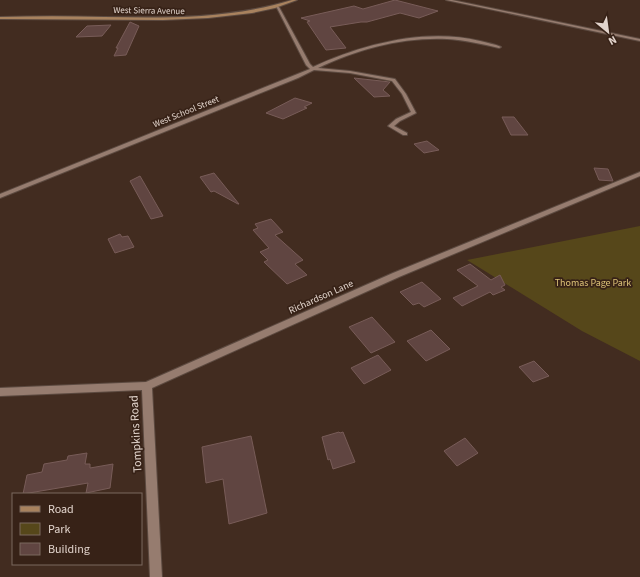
<svg xmlns="http://www.w3.org/2000/svg" width="640" height="577" viewBox="0 0 640 577" font-family="'Source Sans 3',sans-serif">
	<rect width="100%" height="100%" fill="#422c20"/>
	<path fill="#56471a" d="M640,226V361L582,331L467,260Z"/>
	<path fill="#604541" stroke="#785c58" d="M395,0L438,11L419,18L400,13L367,22H361L330,27L346,48L326,50L307,22L310,21L301,18L354,6L363,9Z
		M130,22L139,26L126,55L114,56L118,48H116Z
		M111,25L102,36L76,37L87,26Z
		M354,78L390,82L383,90L390,96L374,97Z
		M295,98L312,103L304,107L307,108L283,119L266,113Z
		M502,117H514L528,135H511Z
		M427,141L439,150L424,153L414,144Z
		M594,168L608,169L613,181L599,180Z
		M214,173L239,204H238L214,191L211,192L200,177Z
		M140,176L163,216L151,219L130,181Z
		M271,219L283,232L275,235L303,260L295,264L307,275L287,284L264,262L268,260L260,252L269,248L253,230L258,228L255,224Z
		M120,234L122,237L128,236L134,247L115,253L108,239Z
		M470,264L491,280L500,275L505,285L501,287L505,290L493,295L490,292L462,306L453,298L478,286L457,270Z
		M422,282L441,299L424,307L419,303L413,305L400,292Z
		M372,317L395,342L371,353L349,327Z
		M431,330L450,349L426,361L407,341Z
		M378,355L391,370L364,384L351,368Z
		M534,361L549,376L533,382L519,367Z
		M339,432L340,433L343,432L355,462L333,469L330,459L328,460L322,437Z
		M251,436L267,513L229,524L223,479L206,483L202,447Z
		M465,438L478,453L457,466L444,451Z
		M87,453L85,464H90V468L113,464L110,488L86,493L88,483L23,494L27,475L42,472L44,464L67,460L68,456Z"/>
	<g fill="none" stroke-linecap="round" stroke-linejoin="round">
		<g stroke="#5c4a40" stroke-width="2">
			<path id="minor" d="M446,0H452L640,39V41Z
				M276,6L279,7L310,64L313,67C363,44 425,28 480,41C487,43 495,44 501,47L499,48C482,44 465,40 447,39C403,37 358,49 318,68L350,71L395,79L406,94L416,113L400,121L394,126L407,133V135H403L388,126L396,119L411,112L402,94L392,81L350,73L314,70L298,78L0,198V194L310,69L306,65Z
				M640,172V176L399,277L152,388L162,577H150L142,390L0,396V388L146,382L393,273Z"/>
		</g>
		<g stroke="#5c4a40" stroke-width="2">
			<path id="secondary" d="M292,0H297L275,8L252,13L208,18L163,20L0,19V17C35,16 69,16 104,17C168,18 230,19 292,0Z"/>
		</g>
		<use href="#minor" fill="#967c6f" fill-rule="evenodd"/>
		<use href="#secondary" fill="#a8825e" fill-rule="evenodd"/>
	</g>
	<g text-anchor="middle" dominant-baseline="central" stroke-width="3.5" stroke-linejoin="round" paint-order="stroke">
		<g font-size="9" fill="#e2d4cc" stroke="#372217">
			<text transform="translate(149 11) rotate(1)">West Sierra Avenue</text>
			<text transform="translate(186 112) rotate(-22)">West School Street</text>
		</g>
		<g font-size="10" fill="#ddc378" stroke="#372217">
			<text x="593" y="283">Thomas Page Park</text>
		</g>
		<g font-size="10" fill="#e2d4cc" stroke="#372217">
			<text transform="translate(321 297) rotate(-24)">Richardson Lane</text>
		</g>
		<g font-size="12" fill="#e2d4cc" stroke="#372217">
			<text transform="translate(136 434) rotate(-93)">Tompkins Road</text>
		</g>
	</g>
	<rect x="12" y="493" width="130" height="72" fill="#372217" stroke="#7b695f"/>
	<rect x="20" y="506" width="20" height="6" fill="#a8825e" stroke="#7b695f"/>
	<text x="48" y="513" font-size="12" fill="#e2d4cc">Road</text>
	<rect x="20" y="523" width="20" height="12" fill="#56471a" stroke="#7b695f"/>
	<text x="48" y="533" font-size="12" fill="#e2d4cc">Park</text>
	<rect x="20" y="543" width="20" height="12" fill="#604541" stroke="#7b695f"/>
	<text x="48" y="553" font-size="12" fill="#e2d4cc">Building</text>
	<g transform="translate(608 32) rotate(151)" stroke="#372217" stroke-width="3" paint-order="stroke">
	<path d="M0-3L7 15L0 10L-7 15Z" fill="#e2d4cc"/>
	<text y="-6" font-size="11" font-weight="bold" text-anchor="middle" fill="#e2d4cc">N</text>
	</g>
</svg>
